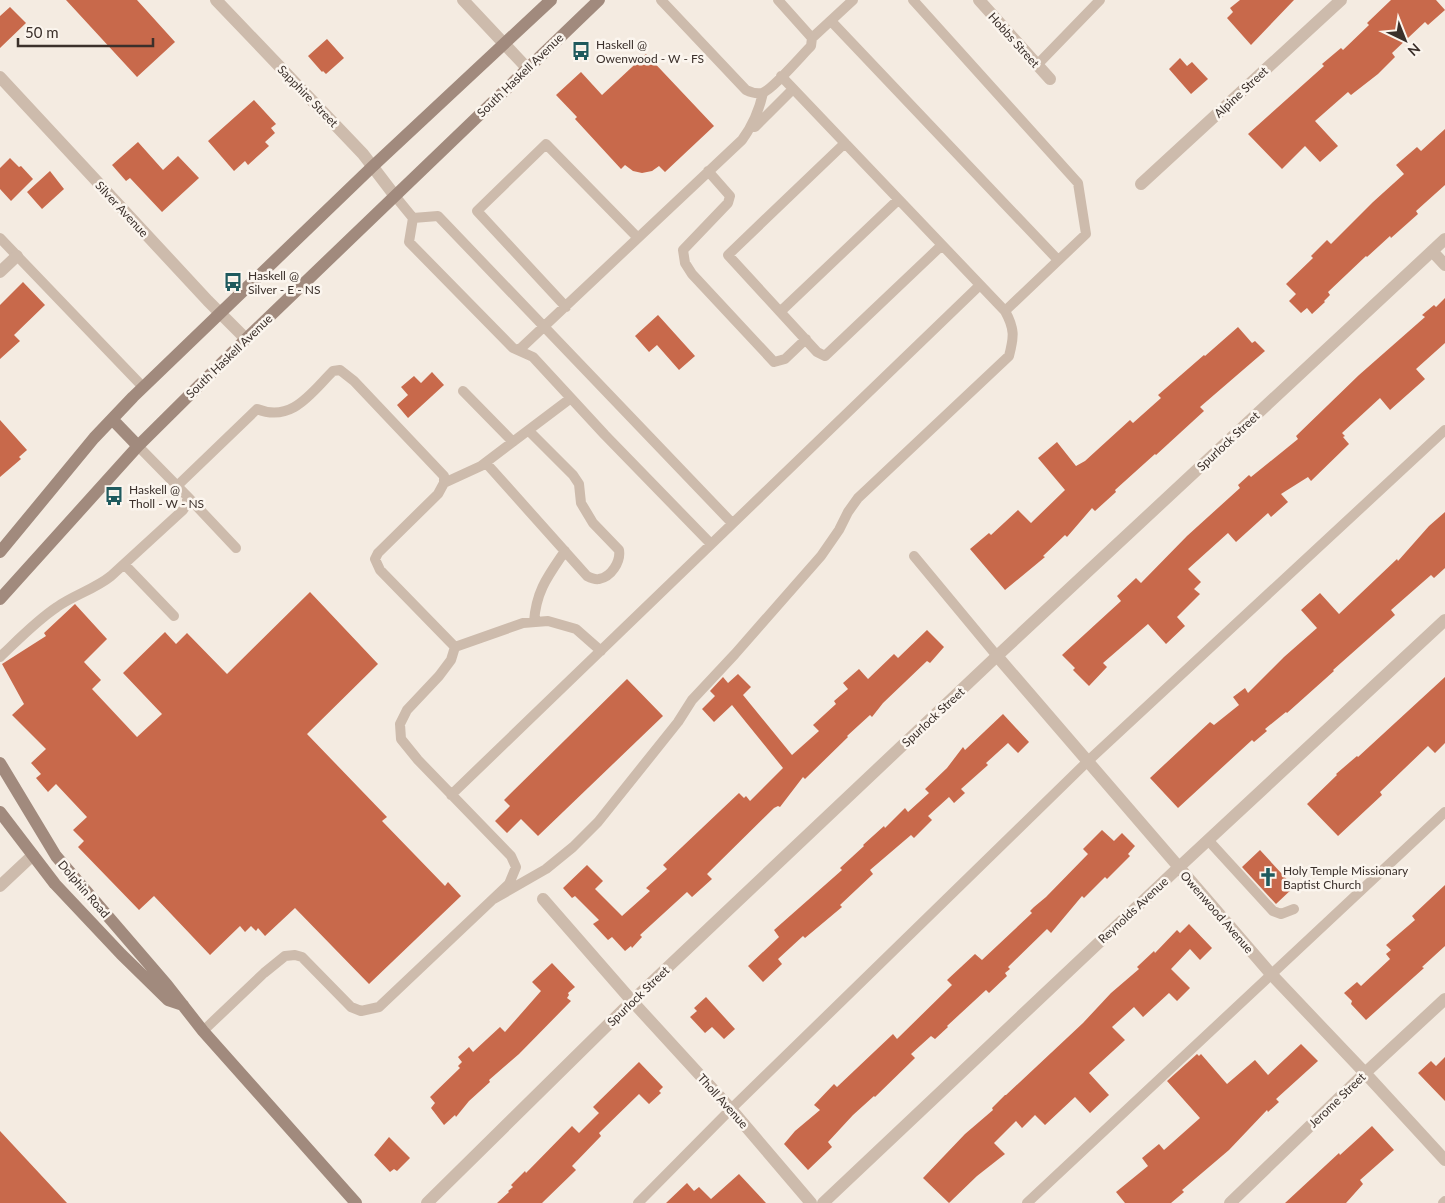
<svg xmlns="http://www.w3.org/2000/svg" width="1445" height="1203" viewBox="0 0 1445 1203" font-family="Lato,sans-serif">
	<rect width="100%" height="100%" fill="#f4ebe1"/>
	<path fill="#c8694b" d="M66,0H137L175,42L137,77Z
		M1240,0H1294L1251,45L1227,18L1233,12L1230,8Z
		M1391,0H1436L1445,10L1428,25L1425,22L1392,53L1395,57L1378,74L1351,95L1348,92L1315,121L1338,146L1320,162L1305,146L1282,169L1248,134L1324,66L1322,64L1341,48L1343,50L1369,25L1367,23Z
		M10,7L26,23L0,48V16Z
		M327,39L344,58L326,74L323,71L322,72L308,56Z
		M646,54L714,126L665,172L659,166L652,171L642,173L633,171L625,165L621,169L575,119L577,117L556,95L581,72L602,95Z
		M1180,58L1187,66L1192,62L1208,79L1191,94L1169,69Z
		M254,100L276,124L271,128L275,133L265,142L269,146L248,165L245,161L234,171L208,141Z
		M1445,129V185L1416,211L1418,214L1391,238L1390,236L1367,257L1366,256L1328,292L1330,295L1324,301L1325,302L1312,314L1307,308L1301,313L1289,301L1296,294L1286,284L1313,258L1311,256L1327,240L1331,244L1373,202L1404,174L1396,165L1417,147L1421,151Z
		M138,142L163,170L178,156L199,178L162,212L130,178L126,181L112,165Z
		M10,158L19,167L21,166L33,179L11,201L0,189V168Z
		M50,171L64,189L42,209L27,192Z
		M23,282L45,305L14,335L20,341L0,359V305Z
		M1445,298V343L1416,369L1425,379L1390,410L1380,398L1342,433L1345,436L1343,437L1349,444L1311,481L1308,477L1281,494L1288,502L1271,517L1268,513L1236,542L1228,533L1188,569L1201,582L1194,589L1200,594L1177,617L1185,626L1166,644L1148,624L1103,663L1107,667L1089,686L1073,670L1075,668L1062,655L1121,601L1117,596L1136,578L1141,583L1187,536L1240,488L1238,485L1249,475L1251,477L1298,439L1296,436L1359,375L1425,317L1422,315L1434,305L1436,307Z
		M658,315L695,356L679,370L657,345L649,352L635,336Z
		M1238,327L1252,343L1255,341L1265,351L1200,407L1204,411L1156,455L1155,454L1115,490L1116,492L1095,511L1092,508L1067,537L1065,535L1043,556L1045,557L1005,590L970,549L989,533L991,535L1018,510L1031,523L1065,490L1038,458L1057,442L1076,466L1085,461L1130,420L1133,423L1161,398L1158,395L1204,355L1205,356Z
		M432,372L444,385L408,418L397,405L408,395L401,387L414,376L421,383Z
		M0,420L27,450L19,457L21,459L0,477Z
		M1445,512V568L1434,578L1431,575L1391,610L1395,615L1333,670L1334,671L1287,713L1286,712L1265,729L1267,731L1254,742L1252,740L1178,808L1150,778L1210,722L1214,725L1239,705L1233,697L1245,688L1248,693L1284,657L1317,628L1301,610L1320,593L1339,614L1397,559L1398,561L1429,526Z
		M310,592L378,664L307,734L387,817L382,821L445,886L448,882L461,896L369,984L295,908L265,936L258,928L256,931L251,926L245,932L240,926L210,955L154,896L139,910L78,847L84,841L73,830L87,817L56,784L48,792L36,778L41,774L31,763L46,749L12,715L24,704L2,664L46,636L44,633L75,604L107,639L84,662L101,680L92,689L137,737L162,714L123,673L165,632L176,644L187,633L227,674Z
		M927,630L944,647L930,663L927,661L883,703L872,717L870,715L847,736L848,737L805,779L803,777L780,807L778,806L774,808L707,874L712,879L692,897L687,892L640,935L642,937L632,948L631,946L625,951L612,937L608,940L593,924L599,920L575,896L572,898L563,888L587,865L603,881L595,889L622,916L650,891L646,888L667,869L663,865L739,793L744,798L746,796L750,801L783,768L732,705L714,722L702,709L715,696L710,691L723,677L728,683L738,674L751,687L743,695L792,755L819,731L813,725L836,704L834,701L848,689L843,683L859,669L868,679L894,654L898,658Z
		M1445,677V743L1435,753L1428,746L1380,792L1382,795L1338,836L1307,804L1337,775L1336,774L1357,756L1358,757Z
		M627,679L663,716L538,836L521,819L507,833L495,821L510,806L504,800Z
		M1003,714L1029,742L1018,753L1008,743L986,763L988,765L961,789L965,793L954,803L949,797L928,816L932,820L914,838L911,835L870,870L873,874L840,905L842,907L805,938L803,936L778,959L782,964L763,982L748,966L779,937L774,930L842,870L840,868L864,846L863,845L884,826L885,828L905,808L908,812L929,793L925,789L947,768L963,747L965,750Z
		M1102,830L1114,841L1122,833L1135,846L1128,854L1130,856L1107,879L1105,877L1084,898L1082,896L1051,933L1047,929L1008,967L1010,969L1005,973L1007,976L989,993L986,990L947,1026L948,1027L935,1039L931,1036L911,1054L915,1058L875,1097L874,1096L853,1115L828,1142L832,1147L808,1170L784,1144L795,1131L820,1110L814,1105L834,1084L837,1087L893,1034L897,1039L952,985L947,980L975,954L982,960L1032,913L1030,911L1034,907L1046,897L1088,854L1083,849Z
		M1260,850L1294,887L1276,904L1242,867Z
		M1445,885V946L1422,967L1424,968L1366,1020L1351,1004L1352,1001L1344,993L1357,982L1361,986L1390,959L1386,954L1391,950L1386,945L1415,920L1412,916Z
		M1189,924L1212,948L1200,960L1190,949L1171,969L1190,988L1177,1001L1169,993L1143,1017L1134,1007L1112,1027L1125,1040L1089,1073L1109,1095L1090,1113L1075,1097L1045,1125L1035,1115L1022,1128L1016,1121L994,1143L1005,1154L977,1176L949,1203L923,1178L965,1134L993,1110L992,1108L1005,1095H1006L1083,1023L1111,993L1139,969L1137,967L1154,951L1155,953L1177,930L1180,933Z
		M552,963L575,987L568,993L569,995L567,998L571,1001L519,1054L489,1080L490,1082L469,1101L456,1117L455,1115L444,1125L431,1108L435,1103L430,1097L460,1068L458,1066L462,1062L458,1057L469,1047L473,1052L500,1027L505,1032L541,991L532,982Z
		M706,997L735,1029L724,1039L712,1027L705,1033L690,1017L697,1011L694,1008Z
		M1301,1044L1318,1061L1276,1099L1279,1102L1268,1112L1267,1110L1229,1150L1182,1190L1184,1192L1171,1203H1125L1116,1192L1148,1166L1142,1158L1159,1144L1164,1150L1200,1118L1167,1081L1197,1054L1199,1056L1201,1054L1227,1084L1255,1060L1268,1075Z
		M1445,1057V1101L1418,1073L1431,1061L1436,1066Z
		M639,1062L663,1087L659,1091L661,1093L649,1104L639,1094L599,1133L601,1136L572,1166L576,1170L542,1203H497L509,1192L508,1191L513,1187L511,1185L525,1171L526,1173L572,1126L579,1133L599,1113L593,1107Z
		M1372,1126L1394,1150L1360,1180L1363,1184L1346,1203H1285L1339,1153L1340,1155Z
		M0,1131L67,1203H0Z
		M389,1137L410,1158L397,1171L394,1169L390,1172L374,1155Z
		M739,1174L766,1203H666L687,1183L694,1191L699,1187L711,1199Z"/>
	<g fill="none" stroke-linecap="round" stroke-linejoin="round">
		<path stroke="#cdbbac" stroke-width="10" d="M661,0L746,90C752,93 756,94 762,93C772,90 802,55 811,46L812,38L778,0
			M913,0L1078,183L1086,234L1005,311
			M831,21L1058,260
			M812,38L853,0
			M1037,65L1100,0
			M755,127L793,89
			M845,143L728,255L817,352L825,356L942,245
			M708,171L730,196L728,203L683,250L685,263L692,274L774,362L785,359L806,339
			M395,196L413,218
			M413,218L409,242L513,348L533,357L605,435L711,544
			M413,218L438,216L732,523
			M0,238L143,387
			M566,307L477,211L546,144L638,238
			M781,311L898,200
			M519,350L742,140C753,125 759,111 763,93
			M463,391L513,442
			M486,463L587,576C591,578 595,580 599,579C611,577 621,562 619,550L593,523L581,503L579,484L573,475L529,431
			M444,483L481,466L571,398
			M177,486L257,409C292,423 311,393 333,371L340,370L354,381L444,476V483L438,494L378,553L375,559L380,570L455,647
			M187,496L236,548
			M914,556L997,656
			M124,564L174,616
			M534,622C536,591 548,576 565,551
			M455,647L523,623L548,621L576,629L601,651
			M0,657C18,640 36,621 57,607C74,595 95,589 111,576L183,510L187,504V496L138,446
			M451,795L980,285
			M1208,840L1273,911L1281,914L1294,909
			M492,900L546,869L573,847L598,822L678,722L692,700L735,654L821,556L839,530L848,512L858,498L1009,356C1014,337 1015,329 1005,311L781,76
			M203,1031L264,973L285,956L295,955L302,957L351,1007L361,1011L379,1007L509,884L516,867L511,856L418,760L401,739L400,724L407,710L439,676L451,660L455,647
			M638,1203L731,1109L1088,761L1445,430
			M1027,1203L1445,812
			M1443,1203L1445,1201"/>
		<path stroke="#cdbbac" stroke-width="12" d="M216,0L363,154L395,196
			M463,0L527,68
			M979,0L1050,79
			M0,77L208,301L246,339
			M1141,184L1341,0
			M1432,251L1445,265
			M0,272L17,256
			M997,656L1271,974L1365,1073L1445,1160
			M0,886L33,855
			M543,899L632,1001L731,1109L811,1203
			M427,1203L632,1001L997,656L1445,239
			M823,1203L1178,868L1445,620
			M1230,1203L1365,1073L1445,999"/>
		<path stroke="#a18a7d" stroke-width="12" d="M112,419L138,446
			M0,552L94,438L133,397L372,167L551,0
			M0,599L138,446L246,339L599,0
			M0,763L56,856L167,985L203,1031L356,1203
			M0,812L55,884L121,954L168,1000L183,1005"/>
	</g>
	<defs>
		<g id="bus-bare" transform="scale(1.5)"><path d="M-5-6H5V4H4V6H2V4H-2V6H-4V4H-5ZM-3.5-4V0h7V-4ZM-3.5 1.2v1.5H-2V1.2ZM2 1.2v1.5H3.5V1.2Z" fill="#1f5a5e" stroke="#fbf5ee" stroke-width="2.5" paint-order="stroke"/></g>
		<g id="church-bare" transform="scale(1.5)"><path d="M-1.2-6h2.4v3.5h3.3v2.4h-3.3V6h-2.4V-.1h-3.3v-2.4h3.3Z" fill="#1f5a5e" stroke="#fbf5ee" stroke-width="2.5" paint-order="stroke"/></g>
	</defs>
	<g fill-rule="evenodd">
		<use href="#bus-bare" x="581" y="51"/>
		<use href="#bus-bare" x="233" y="282"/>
		<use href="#bus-bare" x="114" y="496"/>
		<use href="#church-bare" x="1268" y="877"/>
	</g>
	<g text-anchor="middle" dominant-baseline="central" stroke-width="5" stroke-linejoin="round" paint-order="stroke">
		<g font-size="12" fill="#3b302b" stroke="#fbf5ee">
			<text transform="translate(1014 40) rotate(48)">Hobbs Street</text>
			<text transform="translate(520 75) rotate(-44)">South Haskell Avenue</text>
			<text transform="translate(1241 92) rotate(-43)">Alpine Street</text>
			<text transform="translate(308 96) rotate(46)">Sapphire Street</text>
			<text transform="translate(122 209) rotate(47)">Silver Avenue</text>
			<text transform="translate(229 356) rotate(-44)">South Haskell Avenue</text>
			<text transform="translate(1228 441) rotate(-43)">Spurlock Street</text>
			<text transform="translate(933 717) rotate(-43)">Spurlock Street</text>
			<text transform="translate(84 889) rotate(49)">Dolphin Road</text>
			<text transform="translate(1133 910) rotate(-43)">Reynolds Avenue</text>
			<text transform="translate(1217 912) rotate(49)">Owenwood Avenue</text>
			<text transform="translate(638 996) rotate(-44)">Spurlock Street</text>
			<text transform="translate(1337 1100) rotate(-44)">Jerome Street</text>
			<text transform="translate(723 1101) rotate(48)">Tholl Avenue</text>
		</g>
		<g font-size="12" fill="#3b302b" stroke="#fbf5ee" text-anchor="start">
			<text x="596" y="44">Haskell @<tspan x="596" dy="14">Owenwood - W - FS</tspan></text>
			<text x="248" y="275">Haskell @<tspan x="248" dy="14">Silver - E - NS</tspan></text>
			<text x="129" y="489">Haskell @<tspan x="129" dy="14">Tholl - W - NS</tspan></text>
			<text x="1283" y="870">Holy Temple Missionary<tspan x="1283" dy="14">Baptist Church</tspan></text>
		</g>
	</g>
	<g transform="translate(1405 40) rotate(137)" stroke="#fbf5ee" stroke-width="4" paint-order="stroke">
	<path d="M0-4L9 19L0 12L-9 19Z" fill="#3b302b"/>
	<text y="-8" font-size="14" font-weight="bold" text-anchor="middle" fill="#3b302b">N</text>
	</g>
	<path d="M18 38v8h135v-8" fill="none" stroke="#3b302b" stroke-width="2.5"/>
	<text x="25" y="38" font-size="15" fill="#3b302b" stroke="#fbf5ee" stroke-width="4" paint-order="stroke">50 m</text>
</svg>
